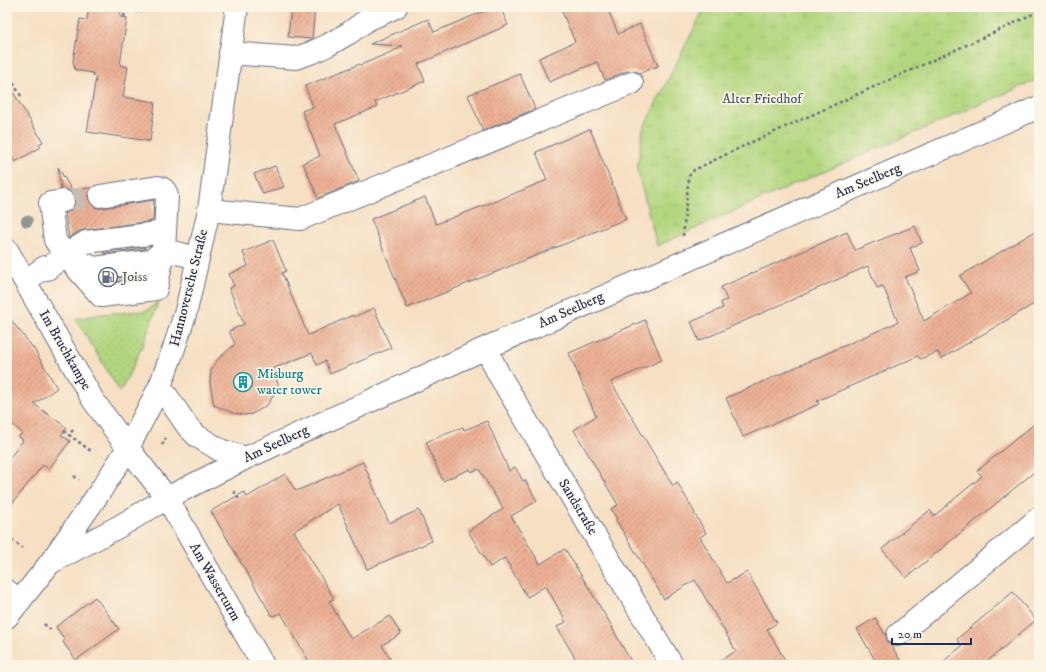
<svg xmlns="http://www.w3.org/2000/svg" width="1046" height="672" viewBox="0 0 1046 672" font-family="'IM FELL DW Pica',serif">
	<defs>
		<pattern id="grass-dots" width="8" height="8" patternUnits="userSpaceOnUse"><rect width="8" height="8" fill="#b2d67e"/><path d="M2 2h.1M6 6h.1" fill="none" stroke="#98b86f" stroke-width="1.8" stroke-linecap="round"/></pattern>
		<pattern id="park-tufts" width="24" height="20" patternUnits="userSpaceOnUse"><rect width="24" height="20" fill="#b2d67e"/><path d="M3 7l-1-3M5 7V3M7 7l1-3M15 17l-1-3M17 17v-4M19 17l1-3" fill="none" stroke="#98b86f"/></pattern>
		<pattern id="building-hatch" width="6" height="6" patternUnits="userSpaceOnUse"><rect width="6" height="6" fill="#edb194"/><path d="M-1 1l2-2M0 6l6-6M5 7l2-2" fill="none" stroke="#bf907c"/></pattern>
	</defs>
	<rect width="100%" height="100%" fill="#fcf5e5"/>
	<filter id="ink" filterUnits="userSpaceOnUse"><feTurbulence type="fractalNoise" baseFrequency=".025" numOctaves="2"/><feDisplacementMap in="SourceGraphic" scale="8" xChannelSelector="R" yChannelSelector="G"/><feConvolveMatrix kernelMatrix="1 2 1 2 8 2 1 2 1" color-interpolation-filters="sRGB"/></filter>
	<filter id="wash" filterUnits="userSpaceOnUse"><feTurbulence type="fractalNoise" baseFrequency=".012" numOctaves="4" result="noise"/><feDisplacementMap in="SourceGraphic" scale="16" xChannelSelector="R" yChannelSelector="G"/><feGaussianBlur stdDeviation="0.9" result="paint"/><feColorMatrix in="noise" values="0 0 0 0 0 0 0 0 0 0 0 0 0 0 0 0 0 1.4 0 .05"/><feComposite in="paint" operator="in"/></filter>
	<g filter="url(#wash)">
		<rect width="100%" height="100%" fill="#f6dfc3"/>
		<path fill="url(#grass-dots)" stroke="#66826e" d="M158,302C149,334 135,363 120,392L76,319L101,314L144,311L149,309Z"/>
		<path fill="url(#park-tufts)" stroke="#66826e" d="M705,7H1039V79L770,195L657,246L637,169L643,129Z"/>
		<g id="blocks">
			<path fill="url(#building-hatch)" d="M89,7H122L120,17L127,18L120,65L128,67L123,97L155,102L150,141L87,132L96,77L93,76V73L75,70L73,61L80,19L87,20Z
				M291,7H315L312,39L288,37Z
				M494,7H500L508,25L418,64L425,81L375,102L377,107L335,124L359,181L318,198L303,163L320,156L302,111L313,107L305,86L360,64L361,65L400,48L403,46L370,44L428,19L434,32Z
				M560,7H607L618,34L640,24L658,66L640,73L634,71H627L605,80L597,62L549,82L539,58L575,42Z
				M520,74L535,109L483,131L468,95Z
				M7,82L43,142L39,144L41,147L15,162L7,150Z
				M590,129L626,219L407,308L371,219L425,197L436,224L496,201L547,180L536,152Z
				M275,166L284,187L263,194L254,174Z
				M58,167L77,199L79,189L91,188L88,192V198L91,204L96,208H102L154,200L153,221L84,230L79,231L69,238L65,213L70,211L74,206L75,199L72,193L68,190L61,189Z
				M915,226L922,243L910,248L920,271L905,277L924,321L971,293L960,276L1039,229V301L941,359L938,352L920,359L918,356L817,401L819,404L743,437L726,398L898,322L883,286L877,288L868,266L699,341L691,322L723,308L721,302L727,300L721,287L847,232L855,250Z
				M273,240L286,271L282,273L308,335L353,315L354,317L374,308L391,348L330,374L325,361L317,365L312,353L272,369L279,386L268,404L261,409L252,414L243,415L233,413L214,405L210,383L211,371L217,360L235,344L229,331L244,324L229,288L234,286L229,274L248,266L243,252Z
				M145,247V249L104,254V252Z
				M146,274V278L108,283L107,279Z
				M7,315L34,349L57,388L34,404L67,428L61,435L70,441L49,469L43,465L7,510V462L23,440L19,437L22,433L7,419Z
				M645,320L662,360L611,382L673,486L677,482L695,513H694L706,533L700,537L727,583L747,572L777,623L767,629L788,665H713L736,651L695,580L664,599L616,520L617,519L611,509L618,505L574,430L596,416L569,353Z
				M1039,420V468L906,578L882,549L930,510L934,516L982,476L977,471Z
				M487,421L509,471L515,467L523,481L525,480L537,501L511,516L540,564L565,549L613,628H612L633,665H579L557,627L566,622L546,586L527,597L505,558L490,567L468,531L503,509L479,469L471,472L470,469L443,481L426,442L463,427L464,430Z
				M363,462L389,523L419,510L432,541L367,569L338,504L294,531L334,599L329,601L351,639L390,616L401,634L382,645L394,665H311L281,613L272,616L211,511L244,492L247,497L285,474L296,491Z
				M1013,592L1036,620L983,665H939L962,646L957,639Z
				M95,597L119,629L76,660L63,642L65,640L56,627Z
				M875,618L886,636L888,643L891,645L903,665H878L857,629Z"/>
		</g>
	</g>
	<g filter="url(#ink)">
		<use href="#blocks" fill-opacity="0" stroke="#686d81" stroke-width="1"/>
		<g fill="none" stroke-linecap="round" stroke-linejoin="round">
			<path stroke="#cabcaf" stroke-width="22" stroke-dasharray="22 11" stroke-linecap="butt" d="M63,201L100,196"/>
			<g stroke="#686d81" stroke-width="24">
				<path id="minor" d="M230,53L296,58L313,52L328,45L349,33L367,20L396,7
					M100,196L158,187C163,188 166,190 167,196L164,250L198,258
					M63,201L50,203L55,240L65,255L101,296L156,289L164,250
					M209,210L300,219L632,83
					M7,250L93,400L128,448L167,498L263,665
					M70,258L94,268L151,261L164,250
					M25,281L45,267L47,269L65,255L86,242L165,232
					M486,348L498,373L672,665
					M160,386L188,427L197,436L220,450L246,458
					M50,563L120,526L167,498L246,458L486,348L1039,107
					M7,591L20,600
					M898,635L1039,518"/>
			</g>
			<g stroke="#686d81" stroke-width="24">
				<path id="major" d="M7,617L50,563L99,493L128,448L160,386L174,348L186,311L209,210L237,7"/>
			</g>
			<path stroke="#686d81" stroke-width="2.5" stroke-dasharray="3 3" stroke-linecap="butt" d="M124,17L125,9L142,12
				M7,73L21,96
				M7,155L9,158L7,159
				M683,236L687,194L689,176L694,170L752,142L1004,28L1039,11
				M73,430L69,435L91,451
				M64,431L69,435
				M162,445L166,438
				M74,476L79,480
				M234,491L240,501
				M7,536L22,548
				M44,624L52,631"/>
			<use href="#minor" stroke="#fff" stroke-width="22"/>
			<use href="#major" stroke="#fff" stroke-width="22"/>
		</g>
		<circle fill="#929590" cx="27" cy="221" r="6"/>
	</g>
	<defs>
		<g id="fuel-ring" transform="scale(1)"><circle r="9.5" fill="#fcf5e5" stroke="#5c6f8a" stroke-width="1.5"/><path d="M-5.5-6h7V0h2V4h1.3V-2.5L3-4.5l.8-.8L6-3V5H2.5V1h-1V6h-7ZM-4.2-4.7v3.2H.2V-4.7Z" fill="#5c6f8a"/></g>
		<g id="building-ring" transform="scale(1)"><circle r="9.5" fill="#fcf5e5" stroke="#0f9aa8" stroke-width="1.5"/><path d="M-4-6H4V6H1V3H-1V6H-4ZM-2.5-4.3h1.7v1.8h-1.7ZM.8-4.3h1.7v1.8H.8ZM-2.5-1h1.7V.8h-1.7ZM.8-1h1.7V.8H.8Z" fill="#0f9aa8"/></g>
	</defs>
	<g fill-rule="evenodd">
		<use href="#fuel-ring" x="108" y="277"/>
		<use href="#building-ring" x="243" y="382"/>
	</g>
	<g text-anchor="middle" dominant-baseline="central" stroke-width="3.5" stroke-linejoin="round" paint-order="stroke">
		<g font-size="14" fill="#415966" stroke="#fcf5e5">
			<text x="762" y="99">Alter Friedhof</text>
		</g>
		<g font-size="14" fill="#1b2f5e" stroke="#fcf5e5">
			<text transform="translate(868 181) rotate(-23)">Am Seelberg</text>
			<text transform="translate(189 288) rotate(-76)">Hannoversche Straße</text>
			<text transform="translate(571 310) rotate(-24)">Am Seelberg</text>
			<text transform="translate(65 350) rotate(60)">Im Bruchkampe</text>
			<text transform="translate(276 444) rotate(-25)">Am Seelberg</text>
			<text transform="translate(578 507) rotate(59)">Sandstraße</text>
			<text transform="translate(215 582) rotate(60)">Am Wasserturm</text>
		</g>
		<g font-size="14" fill="#4e5e75" stroke="#fcf5e5" text-anchor="start">
			<text x="122" y="277">Joiss</text>
		</g>
		<g font-size="14" fill="#0d838f" stroke="#fcf5e5" text-anchor="start">
			<text x="257" y="374">Misburg<tspan x="257" dy="16">water tower</tspan></text>
		</g>
	</g>
	<rect width="1046" height="672" fill="none" stroke="#fcf5e5" stroke-width="24"/>
	<path d="M892 638v6h79v-6" fill="none" stroke="#1b2f5e" stroke-width="2"/>
	<text x="898" y="638" font-size="12" fill="#1b2f5e" stroke="#fcf5e5" stroke-width="3" paint-order="stroke">20 m</text>
</svg>
